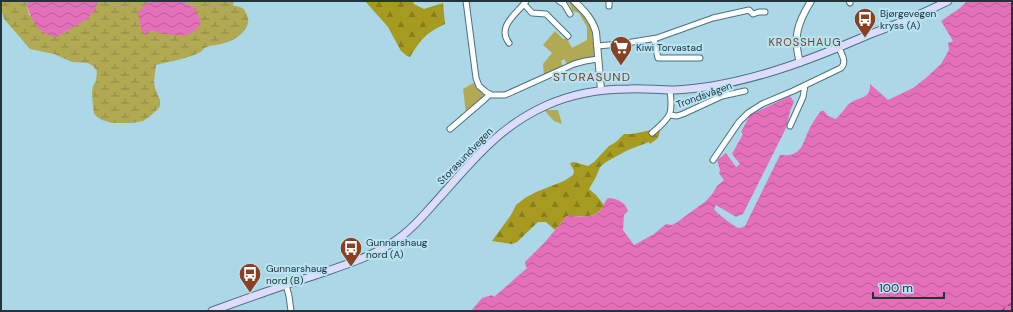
<svg xmlns="http://www.w3.org/2000/svg" width="1013" height="312" viewBox="0 0 1013 312" font-family="'DM Sans',sans-serif">
	<defs>
		<pattern id="forest-firs" width="22" height="20" patternUnits="userSpaceOnUse"><rect width="22" height="20" fill="#a69a20"/><path d="M5 1l3.5 6h-7zM16 11l3.5 6h-7z" fill="#877e1d"/></pattern>
		<pattern id="wetland-marsh" width="20" height="14" patternUnits="userSpaceOnUse"><rect width="20" height="14" fill="#b2aa52"/><path d="M1 5h8M5 5V1M11 12h8M15 12V8" fill="none" stroke="#908b45"/></pattern>
		<pattern id="water-waves" width="16" height="10" patternUnits="userSpaceOnUse"><rect width="16" height="10" fill="#e470b9"/><path d="M0 5q4-4 8 0t8 0" fill="none" stroke="#b85d97"/></pattern>
	</defs>
	<rect width="100%" height="100%" fill="#acd7e7"/>
	<path fill="#b2aa52" d="M565,1H572L591,25L595,52L594,58L567,64L564,59L561,61L563,67L544,76L543,64L552,53L543,45L555,31L563,39H567L572,48L587,40V27L579,13L572,11C571,6 570,3 565,1Z
		M475,82C478,87 484,92 485,96L466,113L463,89Z
		M544,110H558L562,124L554,121Z"/>
	<path fill="url(#forest-firs)" d="M365,1H413L414,4L424,9L443,3L445,24C426,33 421,39 410,57L407,56L401,51L388,27Z
		M661,128L658,138L650,144L649,142L628,150L606,162L600,167L596,177L589,189L596,195L604,205C596,220 582,216 567,216L555,230L546,222H538L517,242L512,244L492,241L511,215L516,205L525,198L536,192L564,181L573,175L574,171L570,163L574,162L588,166L594,162L609,146L616,142L624,134H632Z"/>
	<path fill="url(#wetland-marsh)" d="M1,1H26L29,15L64,33L70,28L86,20L97,1H158L147,3L149,31L160,32L175,35L195,8L181,1H235L233,4L234,6C240,6 244,8 246,13C249,19 249,22 246,28C239,39 227,43 216,45C212,46 210,45 207,47C203,48 203,51 200,52C191,58 167,62 156,65L154,81L155,88L160,100V106L159,108L149,117L143,121L133,123H112L102,120L97,117L94,113L93,107L92,92L93,86L96,81L97,71L93,66L88,63L72,62L54,54L30,49L4,19L1,8Z"/>
	<path fill="url(#water-waves)" d="M26,1H97L98,2L94,11L86,20L56,37C52,36 47,35 43,32C33,25 29,13 26,1Z
		M158,1H181L195,8L201,22C191,44 168,33 149,31L146,36L141,30L138,12L147,3Z
		M967,1H1008L1010,3H1012V311H471L482,298L492,295L494,297L527,268L525,264V262L545,242L567,216C577,216 591,219 599,212C603,208 604,202 608,198C617,198 626,203 628,211L624,215L623,230L634,245L654,234L666,224L672,225L676,223L706,201L713,193L717,186L724,180L719,173L720,170L717,160L726,153L736,167L740,164L732,154L743,134L741,132L750,115L790,96L794,102L790,111L787,126L743,214L736,217L716,205L714,209C716,213 734,226 738,228C741,228 743,227 745,226L780,155C784,155 791,156 795,153C803,149 804,140 808,132C811,125 816,117 821,111H824L828,116L836,119C841,114 845,108 849,104C859,96 871,100 870,84L888,100L913,88L927,77L941,64L949,50L948,43L953,41L941,21L960,8Z"/>
	<g fill="none" stroke-linecap="round" stroke-linejoin="round">
		<path stroke="#831b63" stroke-width="1" stroke-dasharray="5 4" stroke-linecap="butt" d="M1001,311L1012,303"/>
		<g stroke="#4a7180" stroke-width="7">
			<path id="minor" d="M466,1L476,78L479,86L486,92L491,95H505L574,64L585,61L598,59
				M559,1L564,4L570,14
				M609,1V6
				M849,1L850,3
				M524,4L532,13L546,14L568,36
				M654,39L658,58H700
				M509,43C496,26 518,13 526,1
				M597,46L620,44L657,38L713,18L749,10L753,14L759,12H765
				M669,115L677,116L683,114L722,96L745,91
				M790,126L803,97L805,85
				M450,129L485,99L490,94
				M652,133C657,129 668,119 670,113C672,106 671,98 670,90
				M713,160L739,122L748,113L762,104L793,91L841,68C847,62 842,55 839,48
				M286,285L289,296L291,311"/>
		</g>
		<g stroke="#4a7180" stroke-width="8">
			<path id="tertiary" d="M574,1C584,11 592,18 596,32L601,90
				M800,63C793,37 797,24 811,1"/>
		</g>
		<g stroke="#4a7180" stroke-width="9">
			<path id="secondary" d="M212,311C245,299 279,287 313,276C344,265 377,256 403,235C417,224 428,210 440,197C473,160 499,127 545,106C571,94 601,89 629,89C643,88 657,90 671,90C684,90 698,88 712,86C766,77 817,57 868,35C895,25 922,14 948,1"/>
		</g>
		<use href="#minor" stroke="#fff" stroke-width="5"/>
		<use href="#tertiary" stroke="#fff" stroke-width="6"/>
		<use href="#secondary" stroke="#dedcfe" stroke-width="7"/>
	</g>
	<defs>
		<g id="bus-pin" transform="scale(1.15)"><path d="M0 17L-7.5 6A9.5 9.5 0 1 1 7.5 6Z" fill="#894121" stroke="#b9e4f4"/><path d="M-5-6H5V4H4V6H2V4H-2V6H-4V4H-5ZM-3.5-4V0h7V-4ZM-3.5 1.2v1.5H-2V1.2ZM2 1.2v1.5H3.5V1.2Z" fill="#fff"/></g>
		<g id="supermarket-pin" transform="scale(1.15)"><path d="M0 17L-7.5 6A9.5 9.5 0 1 1 7.5 6Z" fill="#894121" stroke="#b9e4f4"/><path d="M-6-5.5h2.5l.6 2H6L4.5 2H-2.5L-4.4-4H-6ZM-1.5 3.2a1.3 1.3 0 1 0 .1 0ZM3 3.2a1.3 1.3 0 1 0 .1 0Z" fill="#fff"/></g>
	</defs>
	<g fill-rule="evenodd">
		<use href="#bus-pin" x="865" y="19"/>
		<use href="#supermarket-pin" x="621" y="47"/>
		<use href="#bus-pin" x="351" y="248"/>
		<use href="#bus-pin" x="250" y="274"/>
	</g>
	<g text-anchor="middle" dominant-baseline="central" stroke-width="4" stroke-linejoin="round" paint-order="stroke">
		<g font-size="10" fill="#22333a" stroke="#b9e4f4" text-anchor="start">
			<text x="880" y="13">Bjørgevegen<tspan x="880" dy="12">kryss (A)</tspan></text>
			<text x="636" y="47">Kiwi Torvastad</text>
			<text x="366" y="242">Gunnarshaug<tspan x="366" dy="12">nord (A)</tspan></text>
			<text x="266" y="268">Gunnarshaug<tspan x="266" dy="12">nord (B)</tspan></text>
		</g>
		<g font-size="10" fill="#22333a" stroke="#b9e4f4">
			<text transform="translate(704 95) rotate(-20)">Trondsvågen</text>
			<text transform="translate(465 156) rotate(-46)">Storasundvegen</text>
		</g>
		<g font-size="11" letter-spacing="1" fill="#7c3b1d" stroke="#b9e4f4">
			<text x="805" y="42">KROSSHAUG</text>
		</g>
		<g font-size="12" letter-spacing="1" fill="#7c3b1d" stroke="#b9e4f4">
			<text x="592" y="77">STORASUND</text>
		</g>
	</g>
	<rect width="1013" height="312" fill="none" stroke="#22333a" stroke-width="4"/>
	<path d="M873 292v6h71v-6" fill="none" stroke="#22333a" stroke-width="2"/>
	<text x="879" y="292" font-size="12" fill="#22333a" stroke="#b9e4f4" stroke-width="3" paint-order="stroke">100 m</text>
</svg>
